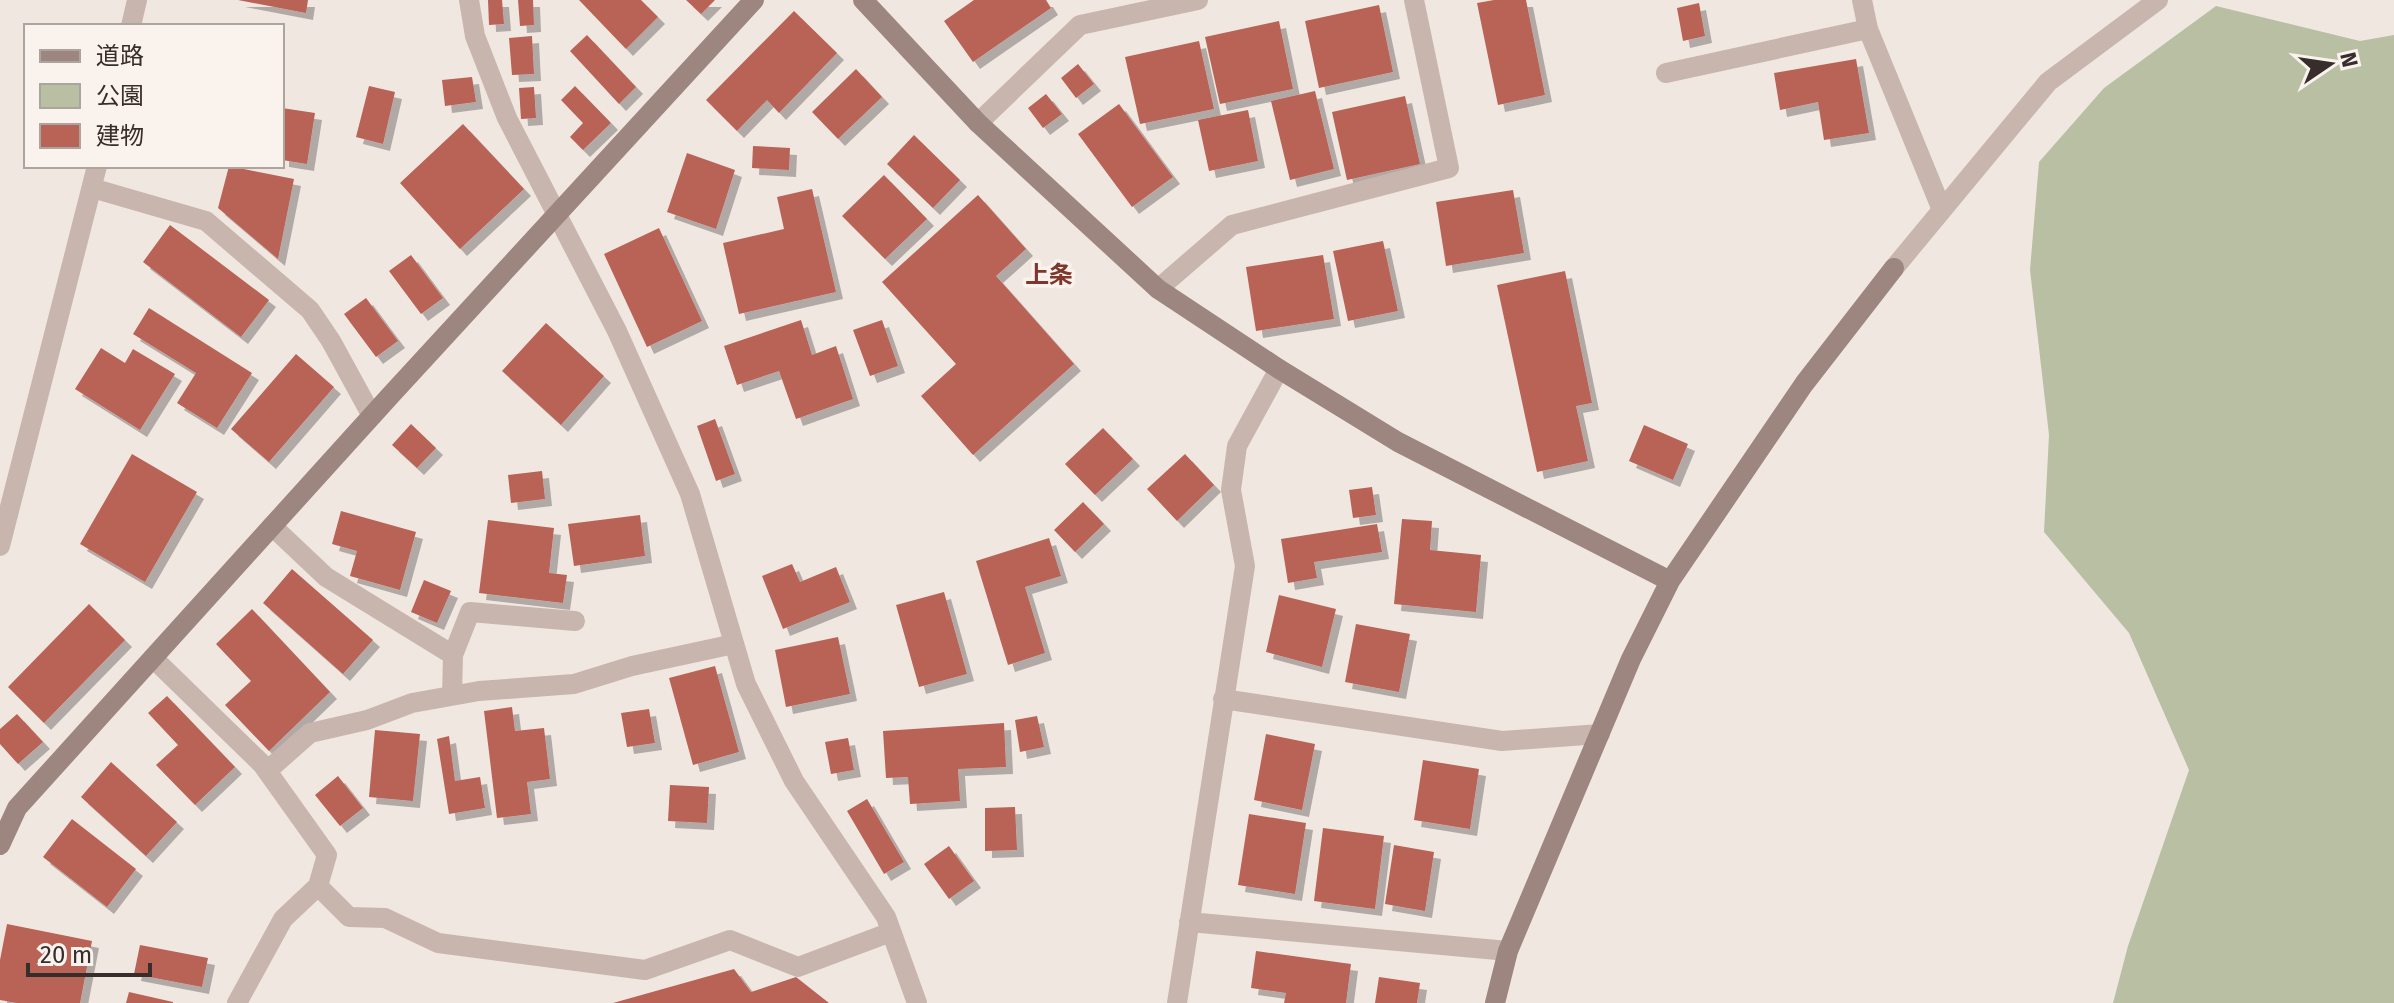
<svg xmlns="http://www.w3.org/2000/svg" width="2394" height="1003" viewBox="0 0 2394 1003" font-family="'Fira Sans','Noto Sans JP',sans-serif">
	<defs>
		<filter id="shadow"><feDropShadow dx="7" dy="7" stdDeviation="0" flood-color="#0004"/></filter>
	</defs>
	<rect width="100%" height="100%" fill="#f1e7e1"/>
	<path fill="#b9bfa2" d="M2216,6L2360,41L2394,35V1003H2113L2128,946L2189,770L2129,633L2044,532L2049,435L2030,270L2039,162L2104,88Z"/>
	<path fill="#b96256" filter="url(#shadow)" d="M238,0H308L306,13Z
		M488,0H502L504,24L489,25Z
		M518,0H533L534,25L520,26Z
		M579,0H641L658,17L626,49Z
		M686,0H715L701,14Z
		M974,0H1046L1051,8L973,62L944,21Z
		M1494,0H1526L1545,95L1498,105L1477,3Z
		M1699,3L1705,36L1683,41L1677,8Z
		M1379,5L1393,72L1319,88L1305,21Z
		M794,11L837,53L779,113L767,100L737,131L706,100Z
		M1279,21L1293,89L1220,104L1205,37Z
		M587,35L636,87L619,104L570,51Z
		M532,36L534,74L512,75L509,38Z
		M1199,41L1214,109L1140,124L1125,57Z
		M1856,59L1869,133L1824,140L1818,102L1780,110L1774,73Z
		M1078,64L1094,84L1076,98L1061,78Z
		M856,69L882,97L838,139L812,112Z
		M472,77L476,102L445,106L442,80Z
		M369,86L395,92L383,144L356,137Z
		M575,86L611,123L583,150L570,137L583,123L561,100Z
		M534,87L536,118L521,119L519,88Z
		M1315,91L1334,169L1290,180L1271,101Z
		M1046,94L1062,114L1043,128L1028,108Z
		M1405,96L1420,164L1347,180L1332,112Z
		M1119,104L1173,177L1132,207L1078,134Z
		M282,108L315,113L307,164L282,160Z
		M1248,110L1258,161L1209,171L1198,120Z
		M463,124L524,189L460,249L400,183Z
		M914,135L960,180L933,208L887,164Z
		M753,146L790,148L789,170L752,168Z
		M687,153L735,170L716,229L667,212Z
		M229,166L294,179L278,259L218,208Z
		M884,175L927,219L885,259L842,216Z
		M812,189L836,292L739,314L723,243L784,229L777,197Z
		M1513,190L1524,253L1446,266L1436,202Z
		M978,195L1026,249L996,276L1074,364L973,455L921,396L956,364L882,282Z
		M170,225L269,300L241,337L143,262Z
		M659,228L702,321L647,347L604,254Z
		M1383,241L1398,311L1348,321L1333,251Z
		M411,255L443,298L421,314L389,271Z
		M1323,255L1334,319L1256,331L1246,267Z
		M1565,271L1592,403L1576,406L1588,461L1537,472L1497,285Z
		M366,298L398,341L376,357L344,314Z
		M149,308L252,373L217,428L177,403L196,373L133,334Z
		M801,320L812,355L836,346L853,399L796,419L779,371L737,385L724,346Z
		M882,320L898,366L870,376L853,330Z
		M546,323L604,376L561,425L502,371Z
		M101,348L125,363L133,349L175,374L140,430L75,389Z
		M296,354L334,387L269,462L231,429Z
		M715,419L735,474L716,481L697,426Z
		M411,424L436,448L417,468L392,445Z
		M1644,425L1688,444L1673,480L1629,461Z
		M1103,428L1133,459L1095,495L1065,464Z
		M132,454L197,492L145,582L80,544Z
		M1185,454L1214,485L1177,521L1147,489Z
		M542,471L545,499L511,503L508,475Z
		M1372,487L1376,515L1353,518L1349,490Z
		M1083,502L1104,524L1075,552L1054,530Z
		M341,511L416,532L400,590L350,576L357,551L332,544Z
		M640,515L645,556L574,566L568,524Z
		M1402,519L1432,521L1430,550L1481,555L1476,612L1394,604Z
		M488,520L554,528L549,573L567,575L563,603L479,593Z
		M1377,524L1382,552L1314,562L1317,578L1288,583L1281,539Z
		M1049,538L1061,576L1025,587L1045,653L1008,665L976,561Z
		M792,564L800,582L836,567L850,602L783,629L762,576Z
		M292,569L373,640L343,674L263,603Z
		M424,580L451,591L437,623L411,612Z
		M944,592L967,674L919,687L896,605Z
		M1279,595L1336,609L1322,667L1266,652Z
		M89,604L125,640L44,723L8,687Z
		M252,609L330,692L269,751L225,705L251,681L216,644Z
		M1356,624L1410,634L1399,692L1345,682Z
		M838,637L850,694L786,707L775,650Z
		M715,666L739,752L693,765L669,678Z
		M167,696L235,767L195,805L156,765L178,745L148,713Z
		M512,707L515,731L544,728L550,779L527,782L531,814L497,818L484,711Z
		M649,709L655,743L627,747L621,713Z
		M17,714L43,742L18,764L0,744V729Z
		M1037,716L1044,747L1020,752L1015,720Z
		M1004,723L1006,767L958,769L960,801L910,804L908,777L886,778L883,731Z
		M375,730L420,734L413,801L369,797Z
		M1266,734L1315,744L1302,810L1254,800Z
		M449,736L455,781L480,777L485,808L449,814L437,739Z
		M848,738L854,770L831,774L825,742Z
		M1423,760L1479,769L1470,829L1414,820Z
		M111,762L177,822L146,856L81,797Z
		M338,776L363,808L340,826L315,795Z
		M670,785L709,787L707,823L668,821Z
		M867,799L904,862L884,874L847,811Z
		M1015,807L1017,850L985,851V808Z
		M1249,814L1306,823L1295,894L1238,885Z
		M72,819L136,869L107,907L43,857Z
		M1323,828L1384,836L1375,909L1314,901Z
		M1394,845L1434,852L1425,911L1385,904Z
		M949,846L974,881L949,899L924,864Z
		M7,924L92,941L80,1003H17L0,1000V960Z
		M140,945L208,958L202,987L134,974Z
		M1256,951L1351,964L1346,1003H1284L1286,993L1251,988Z
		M734,969L751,992L796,977L829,1003H613Z
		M1379,977L1420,983L1417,1003H1375Z
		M129,992L173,1002V1003H126Z"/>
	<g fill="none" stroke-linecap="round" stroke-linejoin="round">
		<path stroke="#c8b6ae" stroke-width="20" d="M469,0L475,36L507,118L617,331L690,494L746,684L794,781L886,917L917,1003
			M1862,0L1868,29L1942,210
			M131,26L137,0
			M1666,73L1868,29
			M978,123L1080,25L1198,0
			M92,188L206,221L310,310L331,341L372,416
			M1894,268L2048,82L2158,0
			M1158,289L1232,225L1449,168L1414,0
			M272,526L326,577L453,655
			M0,546L97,166
			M153,658L262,764L327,855L318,886L283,919L237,1003
			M452,695L453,655L470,612L575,621
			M1223,699L1502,741L1600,734
			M267,771L310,733L367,720L412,703L479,691L574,684L632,666L734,644
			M318,886L349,917L385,918L438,943L645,970L730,940L798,967L891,932
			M1189,922L1508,951
			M1177,1003L1245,566L1231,490L1237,446L1279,369"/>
		<path stroke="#9c867f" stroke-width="20" d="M863,0L978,123L1158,289L1279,369L1398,442L1670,581
			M0,845L17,808L389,397L754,0
			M1495,1003L1508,951L1631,659L1670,581L1804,384L1894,268"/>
	</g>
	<g text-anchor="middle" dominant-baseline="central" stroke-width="7" stroke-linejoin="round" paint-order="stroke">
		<g font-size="24" font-weight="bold" fill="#7e362d" stroke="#f9f2ed">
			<text x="1049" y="275">上条</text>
		</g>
	</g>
	<rect x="24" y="24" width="260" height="144" fill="#f9f2ed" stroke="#aba49f" stroke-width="2"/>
	<rect x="40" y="50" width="40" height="12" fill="#9c867f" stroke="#aba49f" stroke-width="2"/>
	<text x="96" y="64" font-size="24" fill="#372e2b">道路</text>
	<rect x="40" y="84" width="40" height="24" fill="#b9bfa2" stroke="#aba49f" stroke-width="2"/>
	<text x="96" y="104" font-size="24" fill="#372e2b">公園</text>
	<rect x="40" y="124" width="40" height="24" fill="#b96256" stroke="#aba49f" stroke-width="2"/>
	<text x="96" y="144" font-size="24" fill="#372e2b">建物</text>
	<g transform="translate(2330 64) rotate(77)" stroke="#f9f2ed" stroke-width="6" paint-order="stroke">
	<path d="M0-6L14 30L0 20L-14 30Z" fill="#372e2b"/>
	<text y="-12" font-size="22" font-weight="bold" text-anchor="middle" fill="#372e2b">N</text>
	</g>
	<path d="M28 963v12h122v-12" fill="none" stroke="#372e2b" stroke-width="4"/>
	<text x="40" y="963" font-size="24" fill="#372e2b" stroke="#f9f2ed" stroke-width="6" paint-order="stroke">20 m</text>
</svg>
